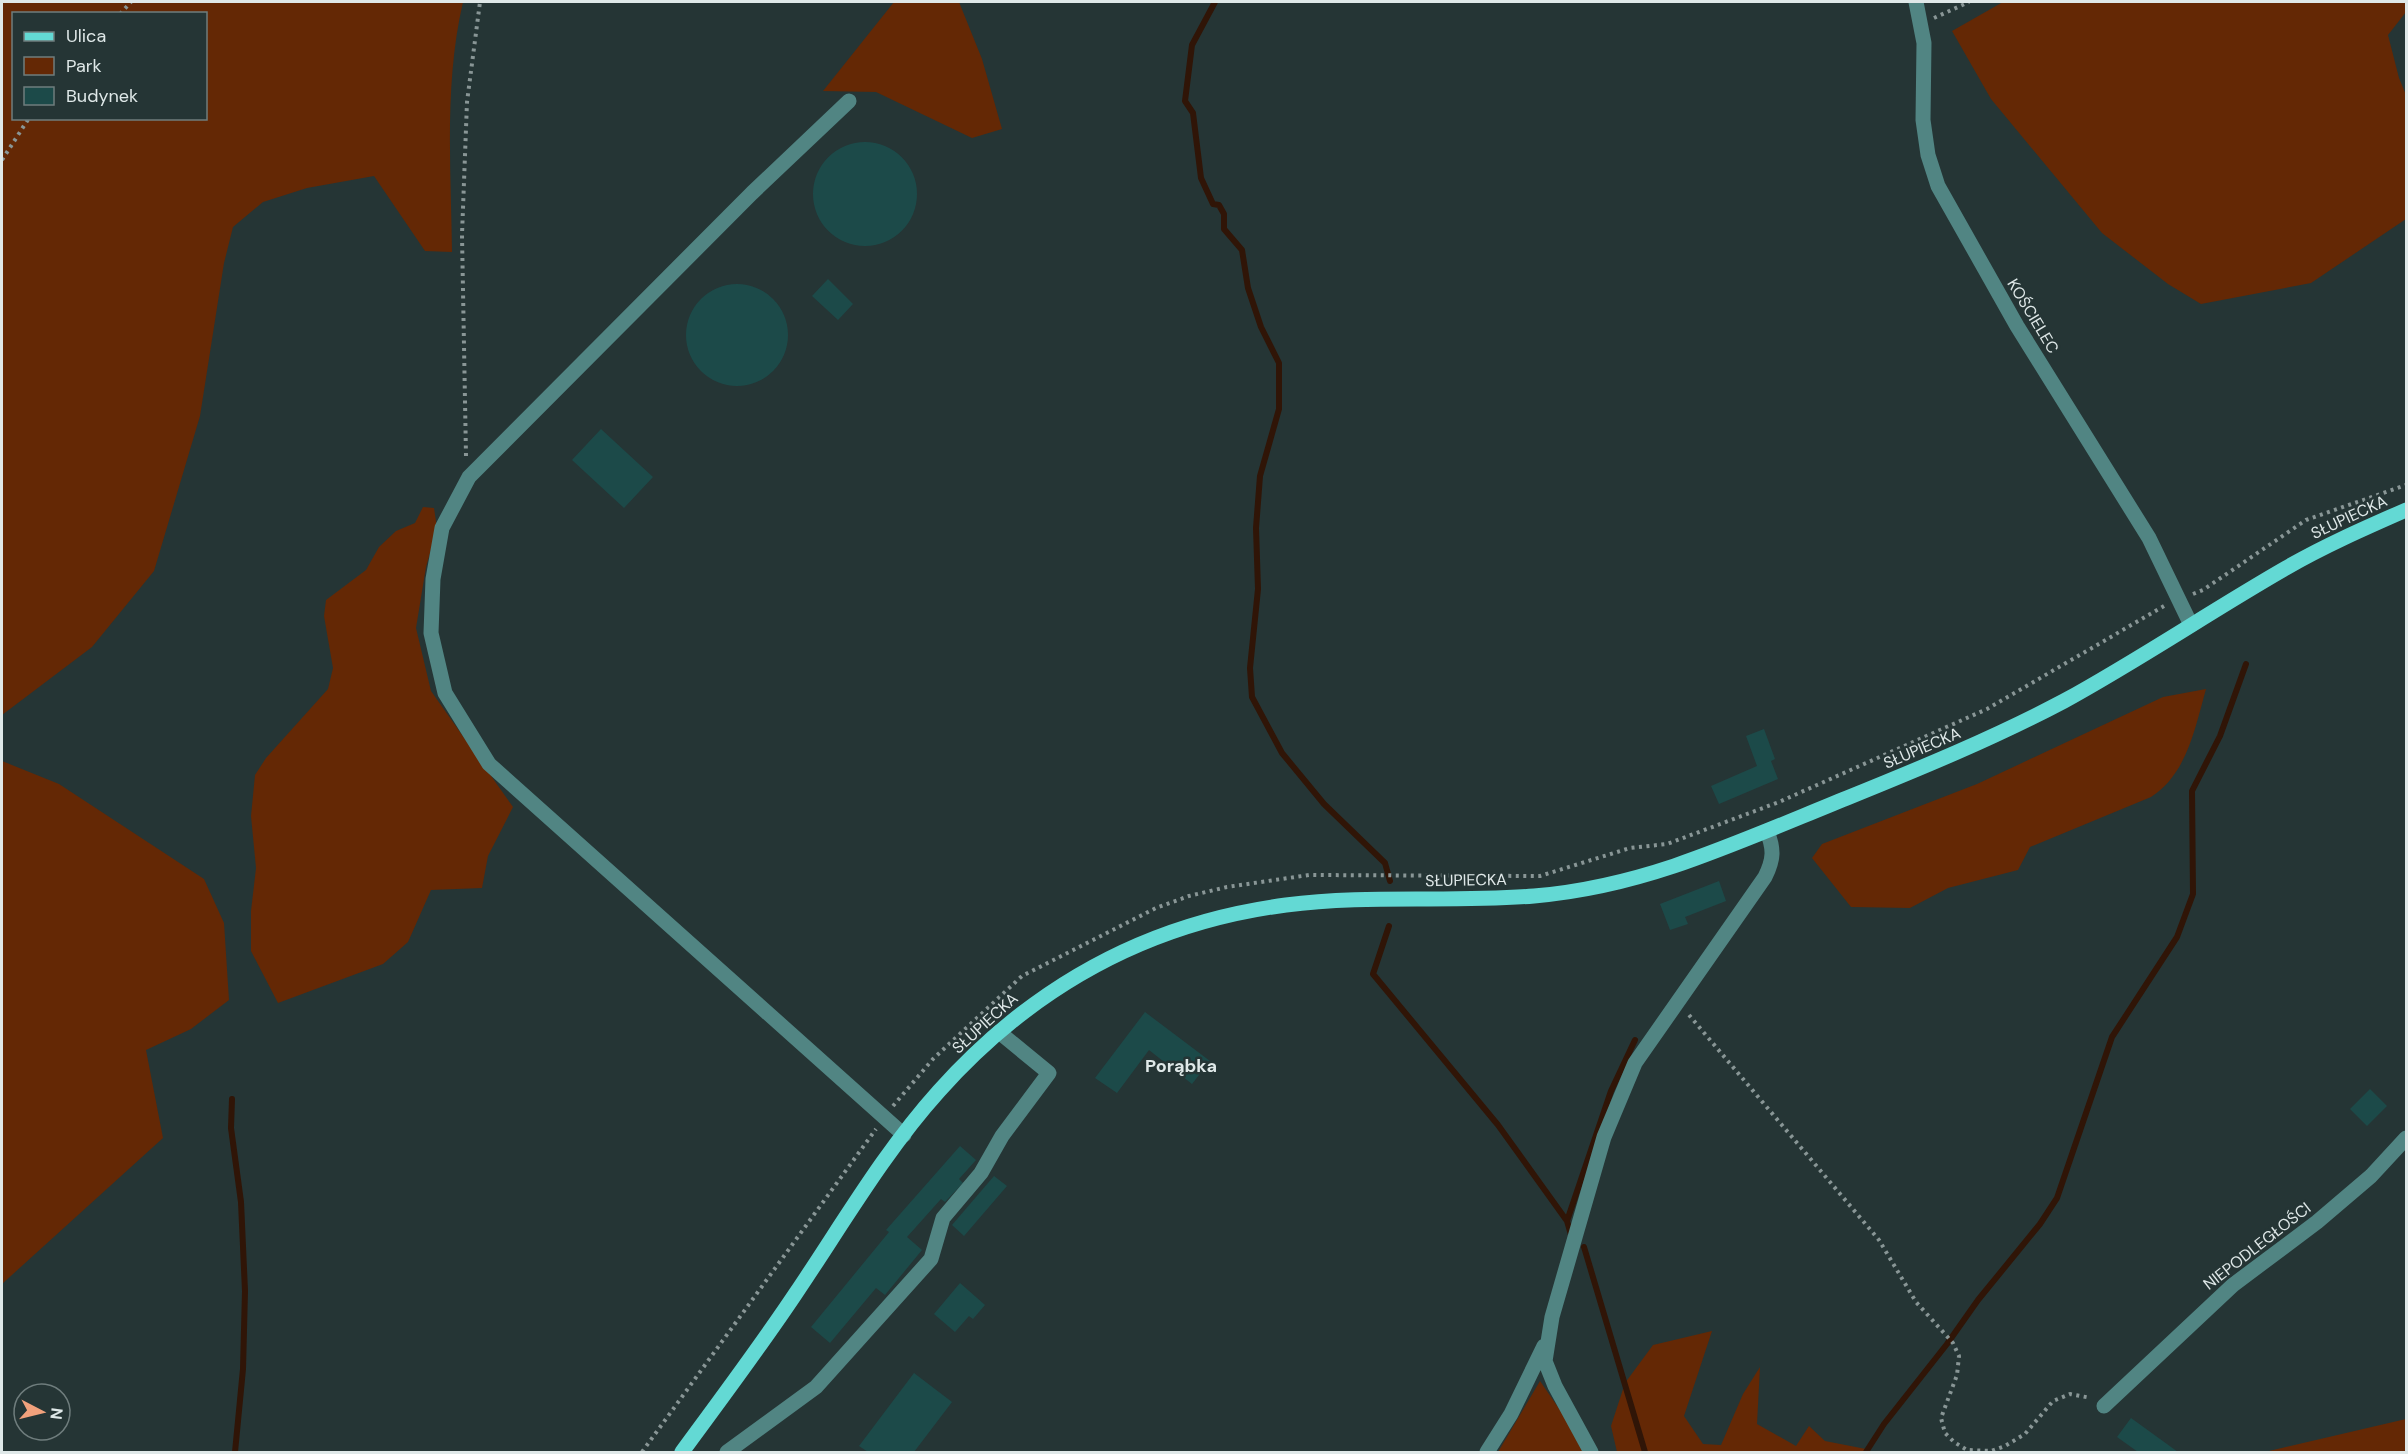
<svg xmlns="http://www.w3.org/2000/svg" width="2408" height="1454" viewBox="0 0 2408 1454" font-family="'DM Sans',sans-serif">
	<rect width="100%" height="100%" fill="#253535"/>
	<path fill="#642805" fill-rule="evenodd" d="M2,2H463C444,83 451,169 452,252L425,251L374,176L307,188L263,202L233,227L224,263L200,416L154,571L92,647L2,715ZM14,14H206V118H14Z
		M894,2H959L982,59L1002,129L972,138L876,92L823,91Z
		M2003,2H2406V12L2388,35L2399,78L2406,95V219L2311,283L2201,304L2168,284L2102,233L1991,99L1952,31Z
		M423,507L434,508L437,528L426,567L416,628L431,691L513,807L488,856L482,888L431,890L408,942L383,964L278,1003L251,951V911L256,868L251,816L255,775L266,758L328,689L333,668L324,616L326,600L366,570L379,547L396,531L415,523Z
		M2206,689C2195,728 2187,774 2151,797L2030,847L2018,870L1948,888L1910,908L1851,907L1812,858L1822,844L1977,784L2163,697Z
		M2,761L59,784L204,879L224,923L229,1000L191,1029L146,1050L163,1138L2,1284Z
		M1712,1331L1684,1416L1703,1444L1721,1445L1743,1394L1760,1367L1757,1424L1796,1446L1809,1426L1825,1441L1866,1449L1867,1452H1617L1611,1426L1625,1383L1653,1345Z
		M1540,1381L1562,1413L1583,1452H1498Z
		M2406,1419V1452H2264L2269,1451Z"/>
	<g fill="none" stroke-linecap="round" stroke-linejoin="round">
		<path stroke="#301507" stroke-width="6" d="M1215,2L1192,45L1185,101L1193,113L1201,178L1213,204L1219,205L1224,214V229L1242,250L1248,288L1261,327L1279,363V409L1260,476L1256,528L1258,589L1250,668L1252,697L1282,753L1324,804L1385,863L1390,881
			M1389,926L1373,974L1498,1125L1567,1221L1571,1235
			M232,1099L231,1128L241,1202L245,1291L243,1369L235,1452
			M1567,1221L1611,1091L1635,1040
			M1584,1247L1645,1452
			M1866,1452L1884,1424L1947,1344L1978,1300L2040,1224L2057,1198L2112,1037L2177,937L2193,894L2192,791L2220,736L2246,664"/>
	</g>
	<path fill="#1c4a49" d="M813 194a52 52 0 1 1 104 0a52 52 0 1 1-104 0Z
		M828,279L853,304L838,320L812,296Z
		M686 335a51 51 0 1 1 102 0a51 51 0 1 1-102 0Z
		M601,429L653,477L624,508L572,460Z
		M1764,729L1775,759L1771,761L1778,779L1719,804L1711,786L1757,766L1746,736Z
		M1719,881L1726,901L1685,917L1688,924L1670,930L1660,904Z
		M1145,1012L1210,1061L1192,1084L1149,1050L1117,1093L1095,1078Z
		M2370,1089L2387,1106L2367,1126L2350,1109Z
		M960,1146L976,1160L959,1179L963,1183L945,1202L941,1199L907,1237L922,1250L885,1295L876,1288L830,1343L811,1327L889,1232L886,1230Z
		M994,1176L1007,1186L964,1236L952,1225Z
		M960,1283L985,1305L973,1319L969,1316L955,1332L934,1314Z
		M914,1373L952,1402L914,1452H868L859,1446Z
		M2131,1418L2178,1452H2138L2117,1437Z"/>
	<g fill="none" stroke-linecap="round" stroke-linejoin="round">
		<path stroke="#899696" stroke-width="4" stroke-dasharray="3 4.5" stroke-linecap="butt" d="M120,14L131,2
			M1934,18L1969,2
			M2,160L29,118
			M466,456L462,235L467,102L480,2
			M2193,594L2203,590L2306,520L2406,485
			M1689,1015L1879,1240L1916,1302L1953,1343L1959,1356L1957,1375L1941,1418L1945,1433L1954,1442L1967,1450L1991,1451L2005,1446L2025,1434L2053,1401L2070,1394L2091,1398
			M893,1106L933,1059L1022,976L1156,908L1189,896L1227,887L1309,875L1540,876L1630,848L1667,844L1779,802L1987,709L2164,606
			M642,1452L876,1129"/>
		<path stroke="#518583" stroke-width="15" d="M1916,2L1924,43L1923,120L1928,155L1938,186L2017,326L2149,538L2191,625
			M849,101L752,193L469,477L442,528L433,579L431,633L445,693L489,764L904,1135
			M2104,1406L2233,1285L2317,1222L2371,1176L2406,1138
			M727,1452L816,1387L931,1259L943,1218L981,1173L1002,1136L1049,1073L999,1032
			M1487,1452L1511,1414L1544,1346
			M1591,1452L1555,1386L1545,1361L1552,1317L1604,1137L1635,1063L1765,877C1774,859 1774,849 1767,831"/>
		<path stroke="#63d9d4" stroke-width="15" d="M682,1452C720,1400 760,1347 796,1293C842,1225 884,1152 939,1091C1032,987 1147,923 1286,905C1368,894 1451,903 1534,896C1582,892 1629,881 1674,866C1733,846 1790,821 1847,798C1921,768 1994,738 2064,701C2139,660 2211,611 2286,568C2324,546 2365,528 2406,510"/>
	</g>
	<g text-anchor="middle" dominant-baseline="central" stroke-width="5" stroke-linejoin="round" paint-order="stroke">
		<g font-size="16" fill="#dfe8e8" stroke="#253535">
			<text transform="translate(2033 316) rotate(59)">KOŚCIELEC</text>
			<text transform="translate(2349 517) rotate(-25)">SŁUPIECKA</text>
			<text transform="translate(1922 748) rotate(-23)">SŁUPIECKA</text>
			<text transform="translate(1466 880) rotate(-1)">SŁUPIECKA</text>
			<text transform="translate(985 1023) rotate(-42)">SŁUPIECKA</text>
			<text transform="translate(2257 1246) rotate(-38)">NIEPODLEGŁOŚCI</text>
		</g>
		<g font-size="18" font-weight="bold" fill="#dfe8e8" stroke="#253535">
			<text x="1181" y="1066">Porąbka</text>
		</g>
	</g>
	<rect width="2408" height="1454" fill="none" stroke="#dfe8e8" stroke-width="6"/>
	<rect x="12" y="12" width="195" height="108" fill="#253535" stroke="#6f7d7d" stroke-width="1.5"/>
	<rect x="24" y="32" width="30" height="9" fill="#63d9d4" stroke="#6f7d7d" stroke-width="1.5"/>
	<text x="66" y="42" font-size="18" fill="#dfe8e8">Ulica</text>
	<rect x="24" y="57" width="30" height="18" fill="#642805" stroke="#6f7d7d" stroke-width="1.5"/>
	<text x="66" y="72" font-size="18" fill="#dfe8e8">Park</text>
	<rect x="24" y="87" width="30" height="18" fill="#1c4a49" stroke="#6f7d7d" stroke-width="1.5"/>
	<text x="66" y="102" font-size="18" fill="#dfe8e8">Budynek</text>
	<g transform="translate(42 1412) rotate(97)"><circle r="28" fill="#253535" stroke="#6f7d7d" stroke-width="1.5"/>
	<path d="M0-4.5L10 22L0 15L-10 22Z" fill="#f1a17c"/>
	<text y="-9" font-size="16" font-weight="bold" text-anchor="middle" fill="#dfe8e8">N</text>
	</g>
</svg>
